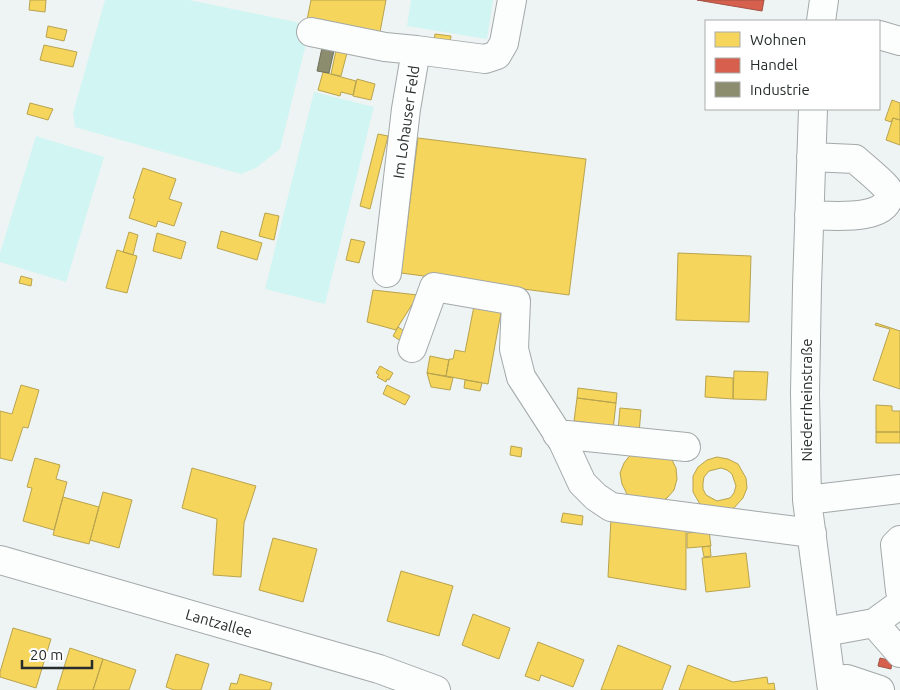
<svg xmlns="http://www.w3.org/2000/svg" width="900" height="690" viewBox="0 0 900 690" font-family="Ubuntu,sans-serif">
	<rect width="100%" height="100%" fill="#eef4f4"/>
	<path fill="#d1f5f2" d="M105,0H189L296,22L301,26L306,44L280,149L256,168L241,174L75,127L73,113Z
		M411,0H493L487,39L407,26Z
		M314,92L374,107L325,304L265,289Z
		M36,136L104,157L66,282L0,262V253Z"/>
	<path fill="#f6d55c" stroke="#b8a34e" fill-rule="evenodd" d="M30,0H46L45,12L29,10Z
		M311,0H386L380,32L307,20Z
		M48,26L67,30L64,41L46,37Z
		M435,34L451,36L450,43L434,41Z
		M44,45L77,52L73,67L40,60Z
		M337,46L348,49L341,76L331,74Z
		M323,72L356,81L353,95L341,92L340,96L318,90Z
		M357,79L375,84L371,100L353,96Z
		M892,100L900,103V120L893,118L891,122L885,120Z
		M30,103L53,109L48,120L27,114Z
		M893,118L900,120V145L886,140Z
		M378,134L388,136L370,209L360,206Z
		M418,138L586,159L569,295L401,273Z
		M143,168L176,179L169,199L182,203L174,226L158,221L156,227L129,218L135,199L133,198Z
		M265,213L279,216L274,240L259,236Z
		M221,231L262,243L257,260L217,248Z
		M129,232L138,235L133,255L123,252Z
		M157,233L186,242L181,259L153,251Z
		M351,239L365,242L359,263L346,260Z
		M117,250L137,256L127,293L106,288Z
		M678,253L751,256L749,322L676,320Z
		M21,276L32,279L31,286L19,283Z
		M373,290L418,295L396,330L367,322Z
		M474,306L501,312L488,384L446,376L449,359H453L455,350L465,352Z
		M876,323L900,331V389L873,380L890,329L875,325Z
		M398,327L406,332L401,341L393,336Z
		M430,356L449,360L446,376L427,373Z
		M380,366L393,373L389,380L387,379L386,382L377,377L379,375L376,373Z
		M734,371L768,372L766,400L733,399Z
		M427,373L453,378L450,390L431,387Z
		M706,376L733,378V399L705,397Z
		M465,380L482,383L480,391L464,388Z
		M21,385L39,390L28,428L23,427L12,461L0,458V411L12,414Z
		M387,385L410,396L405,405L383,394Z
		M578,388L617,393L616,403L577,398Z
		M577,398L616,403L613,430L590,428L591,423L574,421Z
		M876,405L892,406V411H900V432H876Z
		M620,408L641,410L639,433L618,431Z
		M876,432H900V443H876Z
		M511,446L522,448L521,457L510,455Z
		M631,454L671,458L676,468L677,479L674,490L667,498L662,501L631,498L627,494L622,484L620,473L624,463Z
		M717,457L728,459L738,464L746,478L747,488L743,498L732,510L701,506L693,492V476L698,467L707,460ZM721,468L727,470L732,474L736,486L734,493L730,498L717,501L706,495L703,489V483L704,477L709,471Z
		M35,458L60,465L56,479L67,482L54,530L23,521L32,488L27,487Z
		M192,468L256,486L244,523L241,577L213,575L217,519L182,508Z
		M103,492L132,500L119,548L90,540Z
		M63,497L99,507L89,544L53,535Z
		M563,513L583,516L582,525L561,522Z
		M611,518L686,528V590L608,577Z
		M709,531L711,546L687,548V533Z
		M273,538L317,549L303,602L259,590Z
		M710,546L711,556L704,557L702,547Z
		M746,553L750,587L706,592L702,558Z
		M401,571L453,586L439,636L387,621Z
		M473,614L510,628L499,659L462,645Z
		M13,628L51,639L36,688L0,677V672Z
		M538,642L584,660L573,687L541,675L539,681L525,676Z
		M618,645L671,666L662,690H601Z
		M70,648L103,659L93,690H57Z
		M176,654L209,664L201,690H174L166,687Z
		M103,659L136,670L129,690H93Z
		M688,665L733,682L767,677L768,684L774,683L775,690H679Z
		M240,674L272,683L270,690H229L231,683L237,684Z"/>
	<path fill="#d6604d" stroke="#a25143" d="M697,0H764L762,11Z
		M880,658L892,661L891,669L878,666Z"/>
	<path fill="#8c8c6e" stroke="#6e705a" d="M323,43L335,46L329,73L317,71Z"/>
	<g fill="none" stroke-linecap="round" stroke-linejoin="round">
		<g stroke="#a3a8a8" stroke-width="30">
			<path id="minor" d="M821,21L824,0
				M311,32L385,47L416,50
				M879,35L900,41
				M813,109L807,286L805,393L807,500L832,690
				M809,215C823,215 900,224 887,188C878,178 865,168 855,159L811,157
				M387,273L406,109L416,50L485,59L497,55L504,43L512,0
				M412,348L434,287L516,301L514,349L521,377L563,442L582,483L596,497L611,507L812,533
				M557,434L686,447
				M807,500L900,489
				M900,540L895,545L900,591
				M0,560L379,669L436,690
				M874,623L900,653
				M825,632L874,623L900,604
				M831,680L847,679L880,690"/>
		</g>
		<use href="#minor" stroke="#fcfdfd" stroke-width="28"/>
	</g>
	<g text-anchor="middle" dominant-baseline="central" stroke-width="5" stroke-linejoin="round" paint-order="stroke">
		<g font-size="15" fill="#272d2c" stroke="#fff">
			<text transform="translate(406 122) rotate(-82)">Im Lohauser Feld</text>
			<text transform="translate(806 400) rotate(-90)">Niederrheinstraße</text>
			<text transform="translate(219 623) rotate(16)">Lantzallee</text>
		</g>
	</g>
	<rect x="705" y="20" width="175" height="90" fill="#ffffff" stroke="#a9abab"/>
	<rect x="715" y="32" width="25" height="15" fill="#f6d55c" stroke="#a9abab"/>
	<text x="750" y="45" font-size="15" fill="#272d2c">Wohnen</text>
	<rect x="715" y="58" width="25" height="15" fill="#d6604d" stroke="#a9abab"/>
	<text x="750" y="70" font-size="15" fill="#272d2c">Handel</text>
	<rect x="715" y="82" width="25" height="15" fill="#8c8c6e" stroke="#a9abab"/>
	<text x="750" y="95" font-size="15" fill="#272d2c">Industrie</text>
	<path d="M22 660v8h70v-8" fill="none" stroke="#272d2c" stroke-width="2.5"/>
	<text x="30" y="660" font-size="15" fill="#272d2c" stroke="#ffffff" stroke-width="4" paint-order="stroke">20 m</text>
</svg>
